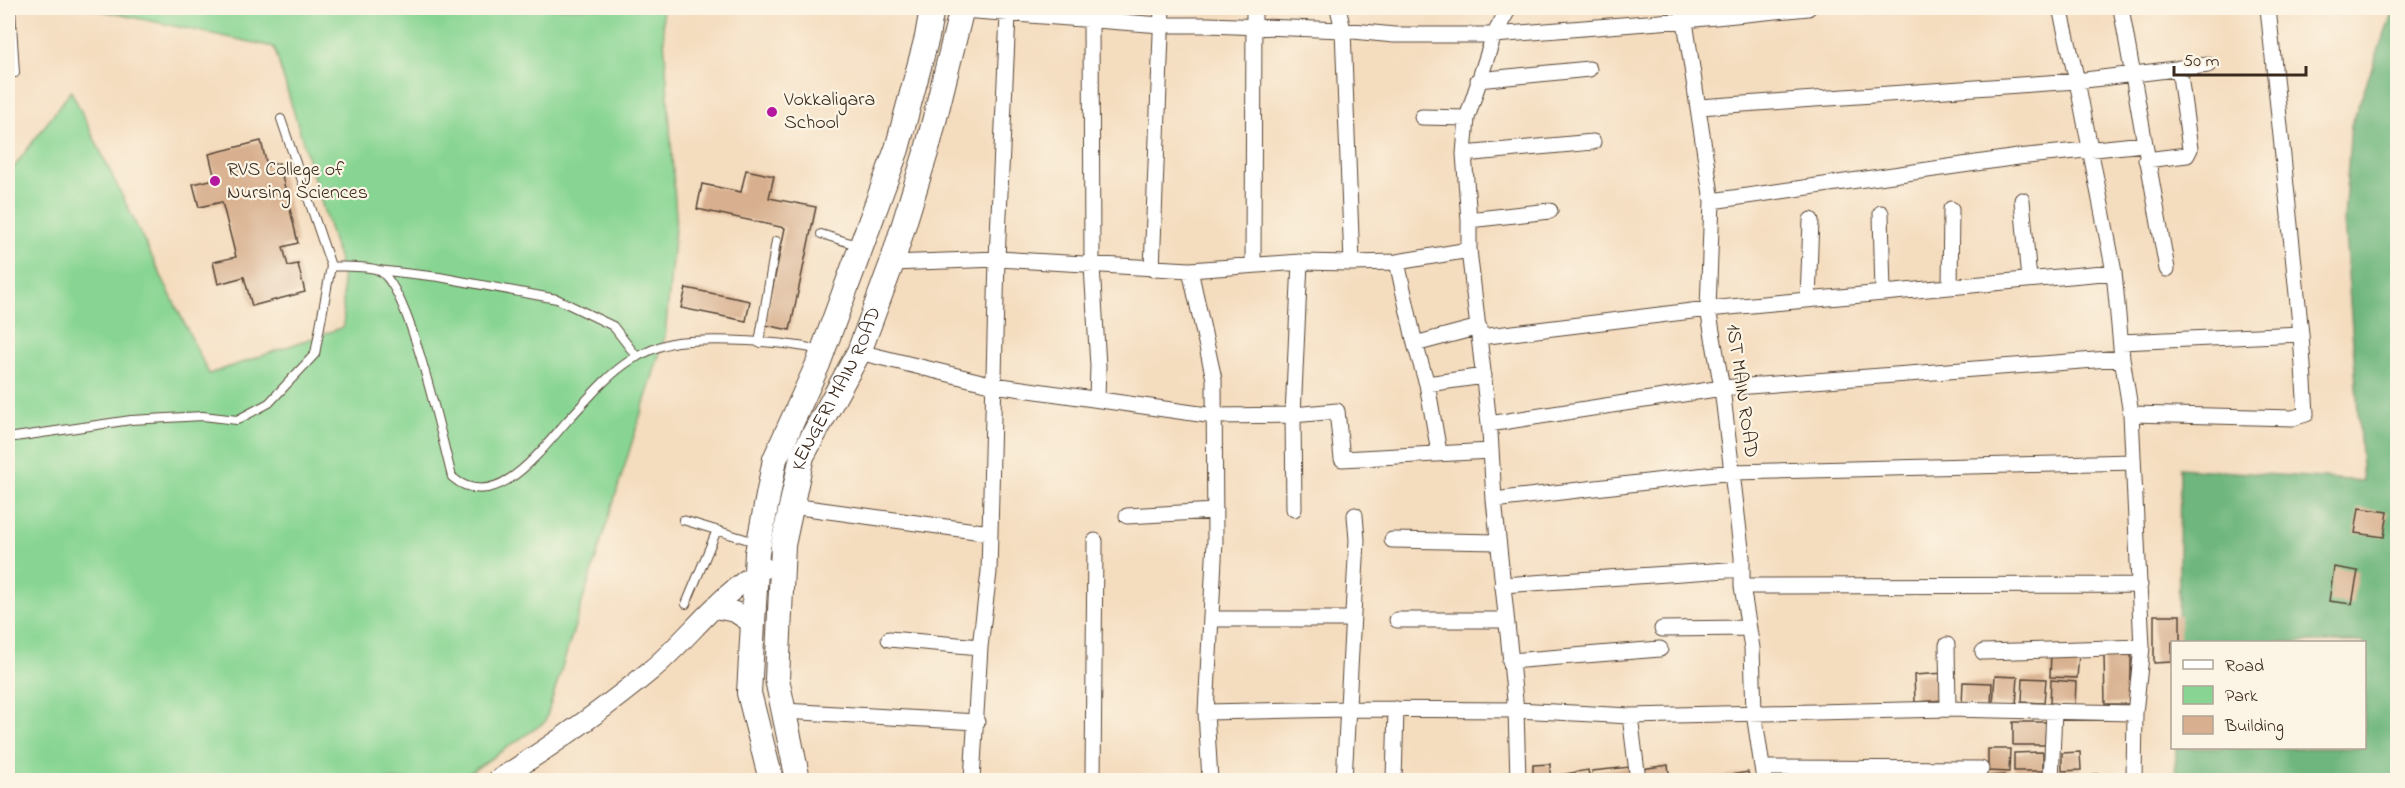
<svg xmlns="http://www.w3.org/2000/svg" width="2405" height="788" viewBox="0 0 2405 788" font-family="'Indie Flower',sans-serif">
	<rect width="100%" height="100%" fill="#fcf5e5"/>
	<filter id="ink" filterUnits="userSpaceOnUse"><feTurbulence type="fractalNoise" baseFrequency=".0167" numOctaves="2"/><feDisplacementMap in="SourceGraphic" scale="12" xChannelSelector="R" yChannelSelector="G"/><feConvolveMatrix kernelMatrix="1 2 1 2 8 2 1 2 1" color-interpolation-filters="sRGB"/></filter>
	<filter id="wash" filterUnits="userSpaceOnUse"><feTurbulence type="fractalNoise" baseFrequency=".008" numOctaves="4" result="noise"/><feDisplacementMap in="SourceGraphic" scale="24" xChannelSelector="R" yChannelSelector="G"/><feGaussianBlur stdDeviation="1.35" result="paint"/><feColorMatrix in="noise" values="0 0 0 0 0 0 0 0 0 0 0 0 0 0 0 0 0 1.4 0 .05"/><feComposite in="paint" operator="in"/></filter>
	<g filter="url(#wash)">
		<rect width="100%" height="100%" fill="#f4dcbe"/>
		<path fill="#88d593" stroke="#628058" stroke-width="1.5" d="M89,8H662L676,216L665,336L545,722L459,780H16L8,766V175L71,91L209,374L344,327L342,270L274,47Z"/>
		<path fill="#6eb67d" stroke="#54704e" stroke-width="1.5" d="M2394,8H2397V780H2175L2176,748H2364V642H2178L2180,468L2363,481L2344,219L2351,125Z"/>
		<g id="blocks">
			<path fill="#d8b08f" d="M261,141L267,166L279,163L298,243L283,247L288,266L298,264L305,292L252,306L244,277L218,284L213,262L236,257L222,202L199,207L193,184L215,179L209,154Z
				M746,170L774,176L769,198L816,207L790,330L765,325L785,228L697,209L702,184L741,192Z
				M686,288L750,301L746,321L681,308Z
				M2359,508L2388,512L2384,537L2355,533Z
				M2334,567L2358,571L2352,604L2329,601Z
				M2154,615H2180V642H2172V662L2154,663Z
				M2051,652L2079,654L2077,678L2050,677Z
				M2131,654V704H2105L2104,655Z
				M1945,673L1946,700L1915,702L1914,675Z
				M1995,676L2018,677L2016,705L1993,704Z
				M2023,678L2046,679L2044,703L2022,702Z
				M2051,680L2076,682L2075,705L2050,703Z
				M1963,682L1992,683L1991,706L1962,705Z
				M2013,722H2046L2045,745H2013Z
				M1988,749H2010L2009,772L1988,771Z
				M2043,752V771H2014V753Z
				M2080,752L2081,770L2062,771V753Z
				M1550,764V780H1533V765Z
				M1668,765L1670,780H1643L1642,769Z
				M1630,767L1631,780H1593L1592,771Z
				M1588,770L1590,780H1554L1553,776Z
				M1748,772L1750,780H1707L1706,779Z
				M2094,774L2127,775V780H2094Z
				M2004,775V780H1986V776Z"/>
		</g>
	</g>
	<g filter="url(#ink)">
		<use href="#blocks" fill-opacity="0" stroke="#574536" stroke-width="1.5"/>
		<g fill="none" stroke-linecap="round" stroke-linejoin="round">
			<g stroke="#574536" stroke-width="10">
				<path id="service" d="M11,8L15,73
					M821,234L857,245
					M331,266C343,267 368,266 378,270C409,283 442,440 452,477C496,515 541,450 568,420C587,400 607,375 631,360C643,353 663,344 677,342C714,338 783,341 819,350
					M378,270L439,277L557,299L613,326L637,357
					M759,343L776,241
					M8,438L131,420L203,416L237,420L269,403L315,354L331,266L281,119
					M683,520L755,542
					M686,604L717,530"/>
			</g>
			<g stroke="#574536" stroke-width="17">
				<path id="minor" d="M1338,8L1343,30L1352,263
					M1509,8L1494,35L1467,118L1464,154L1469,220V250L1490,432L1494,500L1516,710L1518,780
					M1683,8L1712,201L1708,309L1722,388L1742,557V586L1752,648L1754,713L1764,780
					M2060,8L2077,81L2114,272L2122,358L2131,414
					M2121,8L2167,269
					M962,10L1161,25H1208L1343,30L1394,35H1494L1685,20L1808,8
					M1091,19L1092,266L1098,366L1097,399
					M1478,80L1589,69
					M1699,107L2077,81L2208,65
					M1422,117L1467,118
					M1464,154L1593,142
					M2146,160L2187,155L2190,149L2179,68
					M2022,200L2029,280
					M1712,201L2018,157L2144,144
					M1881,213L1883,293
					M1469,220L1550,211
					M1397,262L1415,344
					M892,263L997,259L1190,270
					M1253,265L1254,8
					M1152,269L1162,8
					M1950,287L1951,209
					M1808,300L1811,220
					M1480,337L1708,309L2114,272
					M2121,342L2301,334
					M859,352L994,385L1214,416L1293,415L1300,262
					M1427,384L1484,376
					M1489,424L1722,388L2122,358
					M1439,452L1427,384L1415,344L1479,327
					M1494,500L1732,472L2133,462
					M792,506L990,533
					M1294,509L1293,415L1337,411L1342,459L1491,451
					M1127,516L1215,511
					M1392,540L1498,542
					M1502,585L1742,569
					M1742,586L2140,585
					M1211,619H1352
					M1397,620H1505
					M1662,629L1749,628
					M889,639L980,647
					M1947,645L1948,709
					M1983,652L2142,647
					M1510,661L1660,649
					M784,711L977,722
					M1206,712L1347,709L1516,710L1630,716L1948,709L2135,713
					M1630,716L1638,780
					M1763,768L1981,769
					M972,780L980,647L989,572L997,259L1008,15
					M1093,780L1095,541
					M1210,780L1206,712L1215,540L1214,379L1190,270L1300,262L1352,263L1397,262L1469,250
					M1344,780L1357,540L1355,515
					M1394,780L1396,709
					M2051,780L2054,711
					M2134,780L2135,713L2142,647L2131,414L2293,418L2306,414L2301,334L2268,8"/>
			</g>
			<g stroke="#574536" stroke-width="22">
				<path id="tertiary" d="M715,608L735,612L753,624
					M498,780C550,747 602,711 650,671C689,639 720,592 765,568"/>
			</g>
			<g stroke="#574536" stroke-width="26">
				<g id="primary">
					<path d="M771,780L749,693L757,553L775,459L818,364L897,149L927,37L932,8"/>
					<path id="s1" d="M798,780L777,679L783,545L802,456L859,352L892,263L928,146L962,8"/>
				</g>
			</g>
			<use href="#service" stroke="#fff" stroke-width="8"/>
			<use href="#minor" stroke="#fff" stroke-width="15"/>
			<use href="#tertiary" stroke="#fff" stroke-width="20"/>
			<use href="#primary" stroke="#fff" stroke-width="24"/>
		</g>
	</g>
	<g fill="#b5179e" stroke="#fcf5e5" stroke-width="2">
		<circle cx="772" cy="112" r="6"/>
		<circle cx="215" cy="181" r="6"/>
	</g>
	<g text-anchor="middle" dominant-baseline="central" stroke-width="4.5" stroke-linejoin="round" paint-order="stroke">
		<g font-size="20" fill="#3b2a1e" stroke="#fcf5e5" text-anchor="start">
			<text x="784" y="100">Vokkaligara<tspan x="784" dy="23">School</tspan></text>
			<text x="227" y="170">RVS College of<tspan x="227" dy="23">Nursing Sciences</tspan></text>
		</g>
		<g font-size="20" fill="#3b2a1e" stroke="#fcf5e5">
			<text stroke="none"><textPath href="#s1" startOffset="404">KENGERI MAIN ROAD</textPath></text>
			<text transform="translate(1741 391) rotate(82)">1ST MAIN ROAD</text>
		</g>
	</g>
	<rect width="2405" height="788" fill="none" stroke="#fcf5e5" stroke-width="30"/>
	<rect x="2171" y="641" width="195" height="108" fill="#fcf5e5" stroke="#afa495" stroke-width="1.5"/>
	<rect x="2183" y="660" width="30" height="9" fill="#ffffff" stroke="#afa495" stroke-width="1.5"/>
	<text x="2225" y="671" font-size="18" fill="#3b2a1e">Road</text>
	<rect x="2183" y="686" width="30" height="18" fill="#88d593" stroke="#afa495" stroke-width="1.5"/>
	<text x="2225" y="701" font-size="18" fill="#3b2a1e">Park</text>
	<rect x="2183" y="716" width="30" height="18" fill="#d8b08f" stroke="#afa495" stroke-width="1.5"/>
	<text x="2225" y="731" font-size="18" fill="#3b2a1e">Building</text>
	<path d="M2174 66v9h132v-9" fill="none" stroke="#3b2a1e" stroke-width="3"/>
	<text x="2183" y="66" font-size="18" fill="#3b2a1e" stroke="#fcf5e5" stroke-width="4.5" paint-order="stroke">50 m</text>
</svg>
